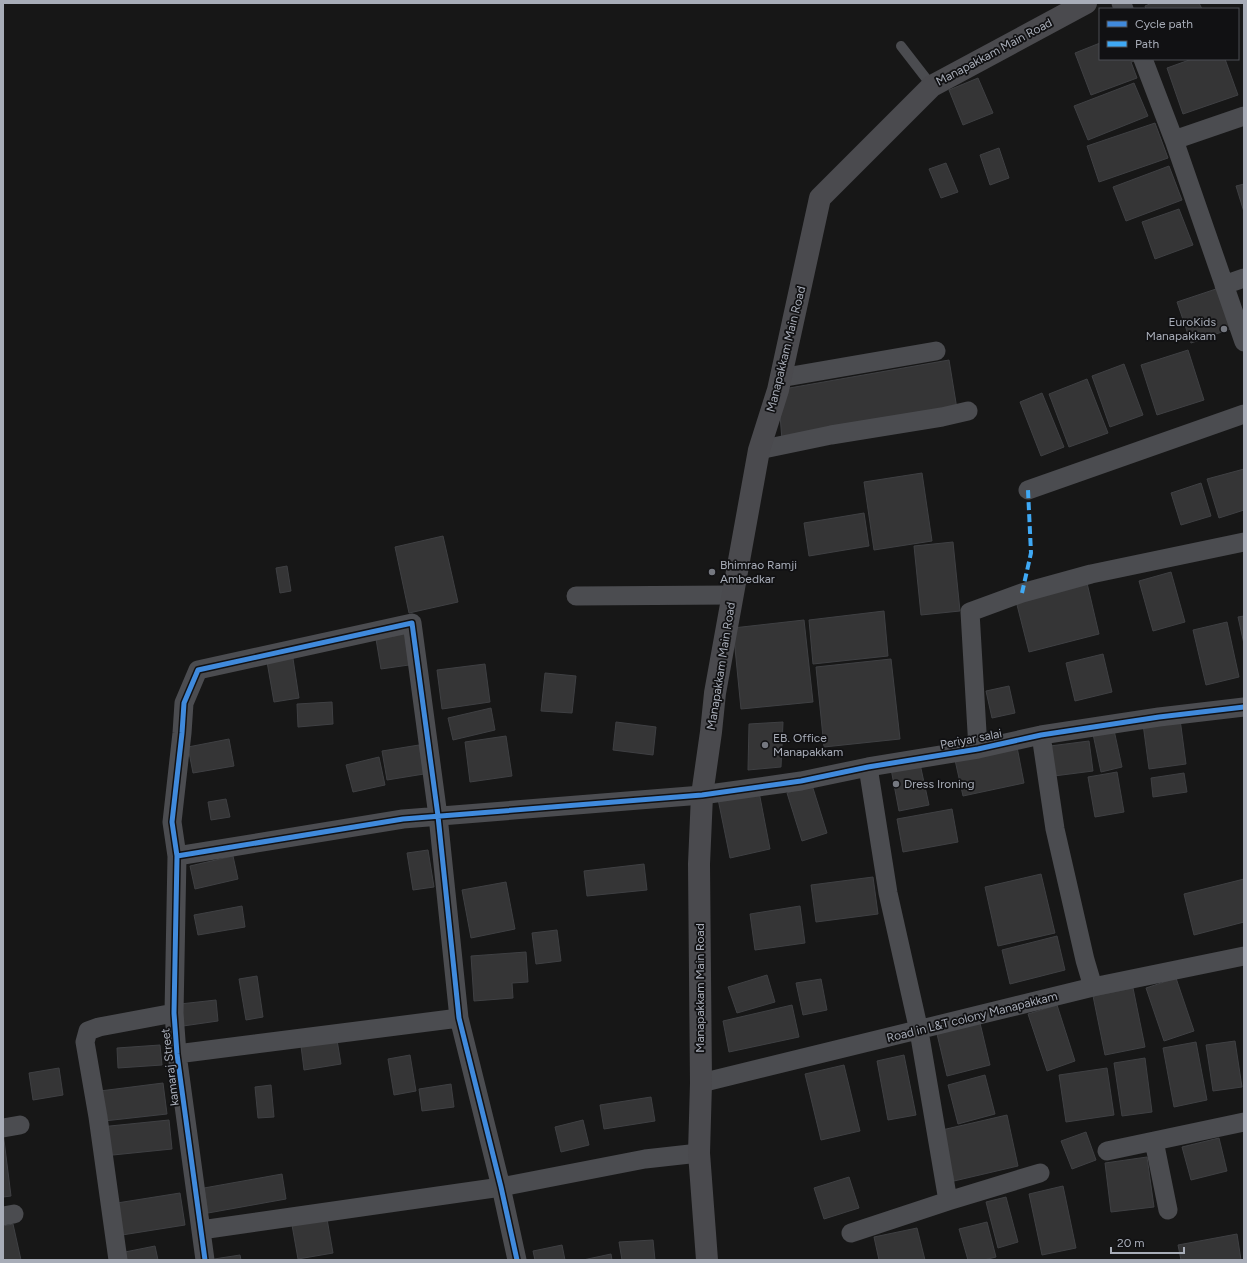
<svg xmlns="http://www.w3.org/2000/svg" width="1247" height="1263" viewBox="0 0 1247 1263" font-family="Figtree,sans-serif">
	<rect width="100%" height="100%" fill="#171717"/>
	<path fill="#353536" stroke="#3f4043" d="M1152,3H1199L1202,9H1146L1145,6Z
		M1100,43V59H1135V61L1131,62L1137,78L1091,95L1075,53Z
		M1192,59H1225L1238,95L1183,114L1167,68Z
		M978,78L993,113L963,125L949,90Z
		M1134,83L1148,116L1088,140L1074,106Z
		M1155,123L1168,158L1099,182L1087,146Z
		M999,148L1009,178L990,185L980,155Z
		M946,163L958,192L941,198L929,169Z
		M1169,166L1182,200L1126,221L1113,187Z
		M1244,184V212L1236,186Z
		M1179,209L1193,245L1155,259L1142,222Z
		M1219,288L1233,328L1191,343L1177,302Z
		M1188,350L1204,400L1157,415L1141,365Z
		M949,360L957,409L782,440L778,390Z
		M1124,364L1143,415L1110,427L1092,376Z
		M1087,379L1108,433L1069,447L1049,394Z
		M1042,393L1064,447L1041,456L1020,402Z
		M1244,469V510L1219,518L1207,479Z
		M922,473L932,541L874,550L864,482Z
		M1201,483L1211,516L1181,525L1171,493Z
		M864,513L869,546L809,556L804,523Z
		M443,536L458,602L409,613L395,547Z
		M953,542L960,611L921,615L914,546Z
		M287,566L291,591L280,593L276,568Z
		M1171,572L1185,622L1153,631L1139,581Z
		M1087,583L1099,634L1029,652L1016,601Z
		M884,611L888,656L813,664L809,620Z
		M1244,616V644L1238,617Z
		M804,620L813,702L741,709L733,628Z
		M1227,622L1239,677L1206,685L1193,630Z
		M405,634L409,665L381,669L376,639Z
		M292,652L299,698L274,702L266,656Z
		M1103,654L1112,692L1075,701L1066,663Z
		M891,659L900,739L824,747L816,667Z
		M485,664L490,702L442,709L437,670Z
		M545,673L576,676L572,713L541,711Z
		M1009,686L1015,713L992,718L986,691Z
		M332,702L333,724L298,727L297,704Z
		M491,708L495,730L453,740L448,718Z
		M1180,719L1186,764L1149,769L1143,724Z
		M616,722L656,727L653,755L613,750Z
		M783,722L781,767L748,770L749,724Z
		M1114,730L1122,767L1101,772L1093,734Z
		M506,736L512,776L470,782L465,742Z
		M229,739L234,766L193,773L188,747Z
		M1089,741L1093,771L1054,776L1050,746Z
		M419,745L424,774L387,780L382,751Z
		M1017,747L1024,783L963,796L955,760Z
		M379,757L385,785L353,792L346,765Z
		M920,764L929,805L899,811L891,769Z
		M1117,772L1124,812L1095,817L1088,777Z
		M1184,773L1187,792L1153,797L1151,778Z
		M812,785L827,833L802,841L787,793Z
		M759,792L770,849L730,858L718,799Z
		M226,799L230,817L211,820L208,802Z
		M952,809L958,842L903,852L897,819Z
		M428,850L434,887L413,890L407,853Z
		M233,856L238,879L195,889L190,866Z
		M644,864L647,890L587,896L584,871Z
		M1041,874L1055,933L998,946L985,887Z
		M873,877L878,914L816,922L811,885Z
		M1244,879V922L1194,935L1184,894Z
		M506,882L515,929L471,938L462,890Z
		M242,906L245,927L198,935L194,915Z
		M800,906L805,943L755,950L750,914Z
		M557,930L561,961L536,964L532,933Z
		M1057,936L1065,970L1010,984L1002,950Z
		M526,952L528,982L512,983L513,998L474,1001L471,956Z
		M767,975L775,1002L737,1013L728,987Z
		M257,976L263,1017L246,1020L239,979Z
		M1176,978L1194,1031L1164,1041L1146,988Z
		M821,979L827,1010L803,1015L796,983Z
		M1133,988L1145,1047L1105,1055L1093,996Z
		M216,1000L218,1021L183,1026L180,1004Z
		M792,1005L799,1037L729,1052L723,1021Z
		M1057,1005L1075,1061L1047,1071L1028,1014Z
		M980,1023L990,1065L947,1076L937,1034Z
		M337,1040L341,1064L304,1070L301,1046Z
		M1235,1041L1242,1087L1213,1091L1206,1045Z
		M1196,1042L1207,1100L1174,1107L1163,1048Z
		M160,1045L162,1065L118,1068L117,1048Z
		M410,1055L416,1091L394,1095L388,1059Z
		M904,1055L916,1115L888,1120L877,1061Z
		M1145,1058L1152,1112L1122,1116L1114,1063Z
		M844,1065L860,1131L821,1140L805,1074Z
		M59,1068L63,1095L33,1100L29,1073Z
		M1107,1068L1114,1115L1066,1122L1059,1075Z
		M985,1075L995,1114L958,1124L948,1085Z
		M163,1083L167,1114L104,1121L100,1091Z
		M451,1084L454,1107L422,1111L419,1089Z
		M271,1085L274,1117L258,1118L255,1087Z
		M651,1097L655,1121L604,1129L600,1105Z
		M1007,1115L1018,1166L954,1181L942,1130Z
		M169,1120L172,1149L103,1156L100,1127Z
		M583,1120L589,1145L561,1152L555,1127Z
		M3,1132L11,1196L3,1197Z
		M1086,1132L1096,1160L1072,1169L1061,1141Z
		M1219,1138L1227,1171L1191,1180L1182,1147Z
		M1147,1157L1154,1207L1111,1212L1105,1163Z
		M282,1174L286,1199L208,1213L204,1188Z
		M849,1177L859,1208L824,1219L814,1188Z
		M1063,1186L1076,1248L1042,1255L1029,1194Z
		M180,1193L185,1225L122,1235L117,1203Z
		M1006,1197L1018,1242L998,1248L986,1202Z
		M327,1219L333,1253L298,1259L292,1225Z
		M987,1222L996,1257L984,1260H968L959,1229Z
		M13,1224L21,1260H3V1226Z
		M917,1228L925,1260H879L874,1237Z
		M1237,1234L1241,1260H1181L1178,1245Z
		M653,1240L655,1260H622L619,1242Z
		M562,1245L565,1260H535L533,1251Z
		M155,1246L158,1260H127L125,1252Z
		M611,1254L612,1260H583Z
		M240,1255L241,1260H214V1259Z"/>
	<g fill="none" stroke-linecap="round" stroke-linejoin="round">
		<path stroke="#4b4c50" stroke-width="10" d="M901,46L932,86"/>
		<path stroke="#4b4c50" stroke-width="19" d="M1121,3L1124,9
			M1143,59L1174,140L1244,342
			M1174,140L1244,116
			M1224,285L1244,278
			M780,378L936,351
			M759,450L831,435L942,417L968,411
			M1028,490L1244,414
			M576,596L732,595
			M1041,735L1055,829L1085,960L1093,987
			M978,749L970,612L1022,593L1091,574L1244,542
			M868,767L888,893L919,1031L948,1201
			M177,856L403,819L702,795L801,781L868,767L978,749L1041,735L1159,717L1244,707
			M177,1054L459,1018
			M701,1083L1093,987L1244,956
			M3,1128L20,1125
			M1154,1141L1168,1210
			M1107,1151L1244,1122
			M3,1216L14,1214
			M201,1230L501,1187L645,1159L699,1153
			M851,1233L948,1201L1040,1173
			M118,1260L98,1117L85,1042L88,1031L99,1027L174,1013
			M205,1260L177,1054L174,1013L177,856L172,822L182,733L184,703L198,670L412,623L438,816L459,1018L501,1187L517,1260"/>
		<path stroke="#4a4a4e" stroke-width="22" d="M707,1260L699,1153L701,1083L699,864L702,795L711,732L715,693L759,450L778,390L820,198L932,86L1086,3"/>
		<path stroke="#3fa9f5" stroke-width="4" stroke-dasharray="8 4" stroke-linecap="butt" d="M1022,593L1031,553L1028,490"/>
		<g stroke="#111113" stroke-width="8">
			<path id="cycleway" d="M177,856L403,819L702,795L801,781L868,767L978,749L1041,735L1159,717L1244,707
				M205,1260L177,1054L174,1013L177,856L172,822L182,733L184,703L198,670L412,623L438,816L459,1018L501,1187L517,1260"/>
		</g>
		<use href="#cycleway" stroke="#408adc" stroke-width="5"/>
	</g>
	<g fill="#757880" stroke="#111113" stroke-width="1.5">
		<circle cx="1224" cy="329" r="4"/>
		<circle cx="712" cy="572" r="4"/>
		<circle cx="765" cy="745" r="4"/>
		<circle cx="896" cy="784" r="4"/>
	</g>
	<g text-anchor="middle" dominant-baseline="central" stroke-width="3.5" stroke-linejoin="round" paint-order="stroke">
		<g font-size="12" fill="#a8adb8" stroke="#111113">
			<text transform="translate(994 52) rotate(-28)">Manapakkam Main Road</text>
			<text transform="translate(786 349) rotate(-76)">Manapakkam Main Road</text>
			<text transform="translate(721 666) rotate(-81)">Manapakkam Main Road</text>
			<text transform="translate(971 739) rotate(-11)">Periyar salai</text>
			<text transform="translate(700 988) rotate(-90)">Manapakkam Main Road</text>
			<text transform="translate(972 1017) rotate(-14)">Road in L&amp;T colony Manapakkam</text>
			<text transform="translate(170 1067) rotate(-97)">kamaraj Street</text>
		</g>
		<g font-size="12" fill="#a8adb8" stroke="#111113" text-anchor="start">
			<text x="1216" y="322" text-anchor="end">EuroKids<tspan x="1216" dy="14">Manapakkam</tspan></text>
			<text x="720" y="565">Bhimrao Ramji<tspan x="720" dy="14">Ambedkar</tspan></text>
			<text x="773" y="738">EB. Office<tspan x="773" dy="14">Manapakkam</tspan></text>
			<text x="904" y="784">Dress Ironing</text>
		</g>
	</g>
	<rect width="1247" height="1263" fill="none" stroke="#a8adb8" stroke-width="8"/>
	<rect x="1099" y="8" width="140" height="52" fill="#111113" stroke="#4d4f55"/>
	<rect x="1107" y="21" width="20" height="6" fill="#408adc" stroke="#4d4f55"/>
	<text x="1135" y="28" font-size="12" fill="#a8adb8">Cycle path</text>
	<rect x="1107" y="41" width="20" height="6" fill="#3fa9f5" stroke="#4d4f55"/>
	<text x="1135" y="48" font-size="12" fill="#a8adb8">Path</text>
	<path d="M1111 1247v6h73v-6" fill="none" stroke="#a8adb8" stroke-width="2"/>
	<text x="1117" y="1247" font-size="12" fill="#a8adb8" stroke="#111113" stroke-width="3" paint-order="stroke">20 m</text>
</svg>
